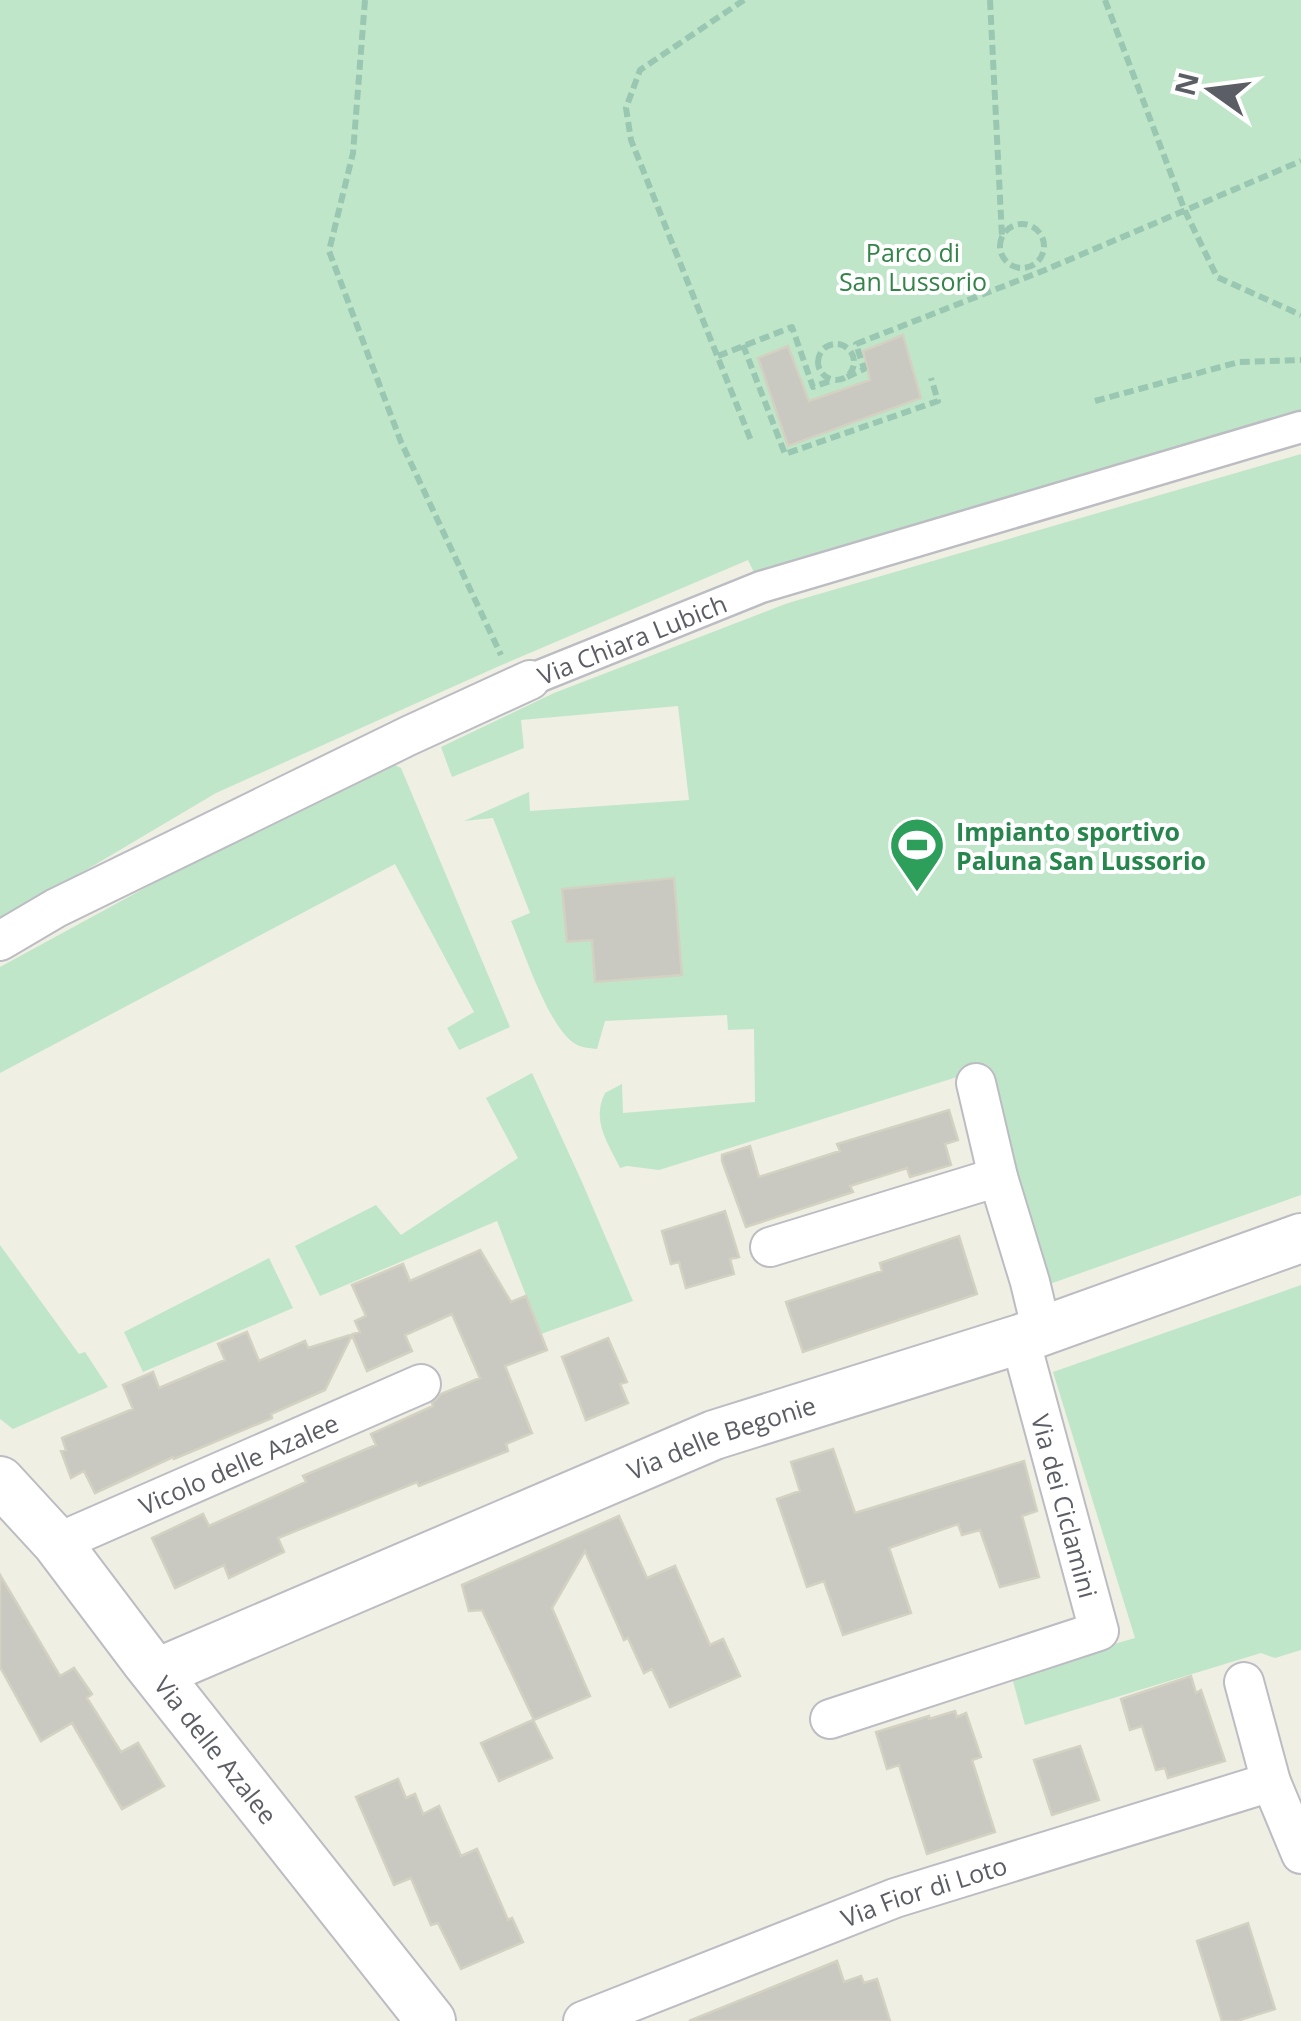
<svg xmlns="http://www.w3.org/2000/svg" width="1301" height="2021" viewBox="0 0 1301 2021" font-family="'Open Sans',sans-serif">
	<rect width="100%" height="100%" fill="#efefe4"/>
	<path fill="#c0e6c9" d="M0,0H1301V427L761,587L748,560L497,667L216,793L0,921Z
		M1301,454V1195L1047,1285L1009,1179L992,1069L954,1078L659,1170L627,1166L620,1168C608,1143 591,1121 605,1093L622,1084L623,1113L755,1102L754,1029L728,1030L727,1015L605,1021L597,1049C589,1048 581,1048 574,1043C548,1026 524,951 511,921L530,913L493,818L464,821L529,792L530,811L689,800L678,706L521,720L524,748L452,777L441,747L554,693L788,603Z
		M395,765L401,768L510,1027L459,1050L447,1028L474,1012L395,864L0,1073V967L235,839Z
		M532,1073L582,1182L633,1301L541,1334L497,1221L320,1296L295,1246L376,1205L401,1235L518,1158L486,1098Z
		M0,1245L79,1354L85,1352L108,1387L13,1429L0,1419Z
		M269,1258L293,1308L143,1372L124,1332Z
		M1301,1285V1650L1275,1658L1261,1653L1025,1725L1011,1674L1135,1638L1053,1372Z"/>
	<path fill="#cac9c1" stroke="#d3d2c2" stroke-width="2.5" d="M903,335L921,398L788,446L758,358L788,346L809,401L870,380L863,351Z
		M674,878L682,975L595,982L592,940L567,942L562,889Z
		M949,1110L958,1140L945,1144L951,1165L910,1177L907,1168L850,1186L853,1192L746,1227L722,1161V1155L750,1146L759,1177L840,1151L837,1144Z
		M725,1211L739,1257L730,1259L734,1274L686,1288L679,1262L671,1264L662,1231Z
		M959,1236L977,1294L803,1352L786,1302L882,1271L880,1263Z
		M480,1250L511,1302L526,1296L547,1350L505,1366L532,1433L506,1444L508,1451L419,1486L417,1482L278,1538L284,1552L229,1578L224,1565L175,1588L152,1538L203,1514L209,1526L306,1482L303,1476L376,1445L371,1434L433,1406L432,1403L441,1394L480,1378L452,1314L405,1335L412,1351L367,1371L352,1335L325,1390L271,1414L272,1418L174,1459L173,1457L95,1493L84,1471L71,1478L61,1451L66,1450L62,1438L133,1409L123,1385L153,1372L159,1388L225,1360L218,1344L247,1332L259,1361L305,1341L308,1348L360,1332L355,1321L366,1316L352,1285L403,1264L410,1281Z
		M608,1338L627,1382L620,1384L628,1403L586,1420L562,1357Z
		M833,1449L855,1513L1024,1461L1037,1511L1022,1516L1039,1577L1000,1587L980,1530L962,1535L958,1524L889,1548L911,1613L843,1635L824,1581L807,1587L777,1499L800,1491L791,1462Z
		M619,1516L647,1578L675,1566L710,1645L723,1639L740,1676L670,1707L652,1669L644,1673L628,1638L624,1640L585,1551L552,1608L590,1696L534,1720L482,1610L469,1611L462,1585Z
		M0,1575L60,1676L74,1668L92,1694L87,1698L121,1752L138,1743L164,1786L122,1809L72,1723L41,1741L0,1667Z
		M1191,1676L1196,1693L1201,1690L1225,1761L1168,1778L1165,1768L1156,1770L1142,1726L1130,1730L1121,1699Z
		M955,1711L957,1717L966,1713L981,1757L972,1760L995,1832L927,1854L899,1765L887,1769L876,1732L929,1716V1719Z
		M533,1720L552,1758L499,1781L481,1743Z
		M1080,1746L1099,1800L1052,1815L1034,1760Z
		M398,1779L406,1798L415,1794L423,1814L439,1806L461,1856L477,1849L508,1920L512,1918L523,1942L461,1969L438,1923L431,1925L411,1878L394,1885L356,1797Z
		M1248,1923L1275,2009L1237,2021H1222L1197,1941Z
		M837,1961L844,1982L861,1976L864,1983L877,1979L890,2021H689Z"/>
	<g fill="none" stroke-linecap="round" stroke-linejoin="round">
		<g stroke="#bcbcc3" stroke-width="35">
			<g id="pedestrian">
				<path id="s1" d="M530,680L761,587L1301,427"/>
			</g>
		</g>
		<g stroke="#bcbcc3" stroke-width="42">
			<g id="minor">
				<path d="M0,941L56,908L408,736L530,680"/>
				<path d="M976,1083L998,1177L1030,1282L1042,1332"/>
				<path d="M770,1247L998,1177"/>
				<path id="s2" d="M57,1543L421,1384"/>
				<path d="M1244,1682L1271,1782L1301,1854"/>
				<path d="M830,1719L1099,1631L1020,1339"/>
				<path id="s3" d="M583,2021L895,1898L1271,1782"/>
			</g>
		</g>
		<g stroke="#bcbcc3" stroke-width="52">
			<g id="tertiary">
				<path id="s4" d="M0,1481L57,1543L146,1661L431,2021"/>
				<path id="s5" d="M157,1673L714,1435L1020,1339L1301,1238"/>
			</g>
		</g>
		<path stroke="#9ac7b1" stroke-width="6" stroke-dasharray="10 5" stroke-linecap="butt" d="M365,0L353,153L329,251L401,442L501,655
			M744,0L640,70L626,108L631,140L752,443
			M990,0L1002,237
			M1105,0L1185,211L1217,277L1301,315
			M1000 246a22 22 0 1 1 44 0a22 22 0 1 1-44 0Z
			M818 362a18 18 0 1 1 36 0a18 18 0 1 1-36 0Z
			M743,345L785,454L938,401L931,378
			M718,356L792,327L813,387L833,380
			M847,377L864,369L856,344L1045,270L1301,161
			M1095,401L1239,362L1301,360"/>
		<use href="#pedestrian" stroke="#fff" stroke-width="30"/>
		<use href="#minor" stroke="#fff" stroke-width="38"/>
		<use href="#tertiary" stroke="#fff" stroke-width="48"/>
	</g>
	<defs>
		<g id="stadium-pin" transform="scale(2.875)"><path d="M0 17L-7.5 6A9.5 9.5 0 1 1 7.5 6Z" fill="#2e9e5b" stroke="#fff"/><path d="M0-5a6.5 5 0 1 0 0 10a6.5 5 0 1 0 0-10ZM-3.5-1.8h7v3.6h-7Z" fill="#fff"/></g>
	</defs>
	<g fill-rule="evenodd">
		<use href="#stadium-pin" x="917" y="845"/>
	</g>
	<g text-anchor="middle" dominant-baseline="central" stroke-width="8" stroke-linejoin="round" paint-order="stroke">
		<g font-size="25" fill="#348449" stroke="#fff">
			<text x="913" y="252">Parco di<tspan x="913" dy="29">San Lussorio</tspan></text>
		</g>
		<g font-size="25" fill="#5c5e65" stroke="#fff">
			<text stroke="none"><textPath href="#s1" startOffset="110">Via Chiara Lubich</textPath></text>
			<text stroke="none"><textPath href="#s5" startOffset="612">Via delle Begonie</textPath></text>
			<text stroke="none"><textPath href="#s2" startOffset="198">Vicolo delle Azalee</textPath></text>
			<text transform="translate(1065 1506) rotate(75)">Via dei Ciclamini</text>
			<text stroke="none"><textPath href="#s4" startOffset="345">Via delle Azalee</textPath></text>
			<text stroke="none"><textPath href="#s3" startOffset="365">Via Fior di Loto</textPath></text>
		</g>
		<g font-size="25" font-weight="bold" fill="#27864d" stroke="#fff" text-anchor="start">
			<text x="956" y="831">Impianto sportivo<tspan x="956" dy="29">Paluna San Lussorio</tspan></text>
		</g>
	</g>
	<g transform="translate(1211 90) rotate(284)" stroke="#ffffff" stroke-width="8" paint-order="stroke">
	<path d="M0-8L18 38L0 25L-18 38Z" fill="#5c5e65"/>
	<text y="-15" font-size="28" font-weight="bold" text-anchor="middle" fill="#5c5e65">N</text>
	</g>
</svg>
